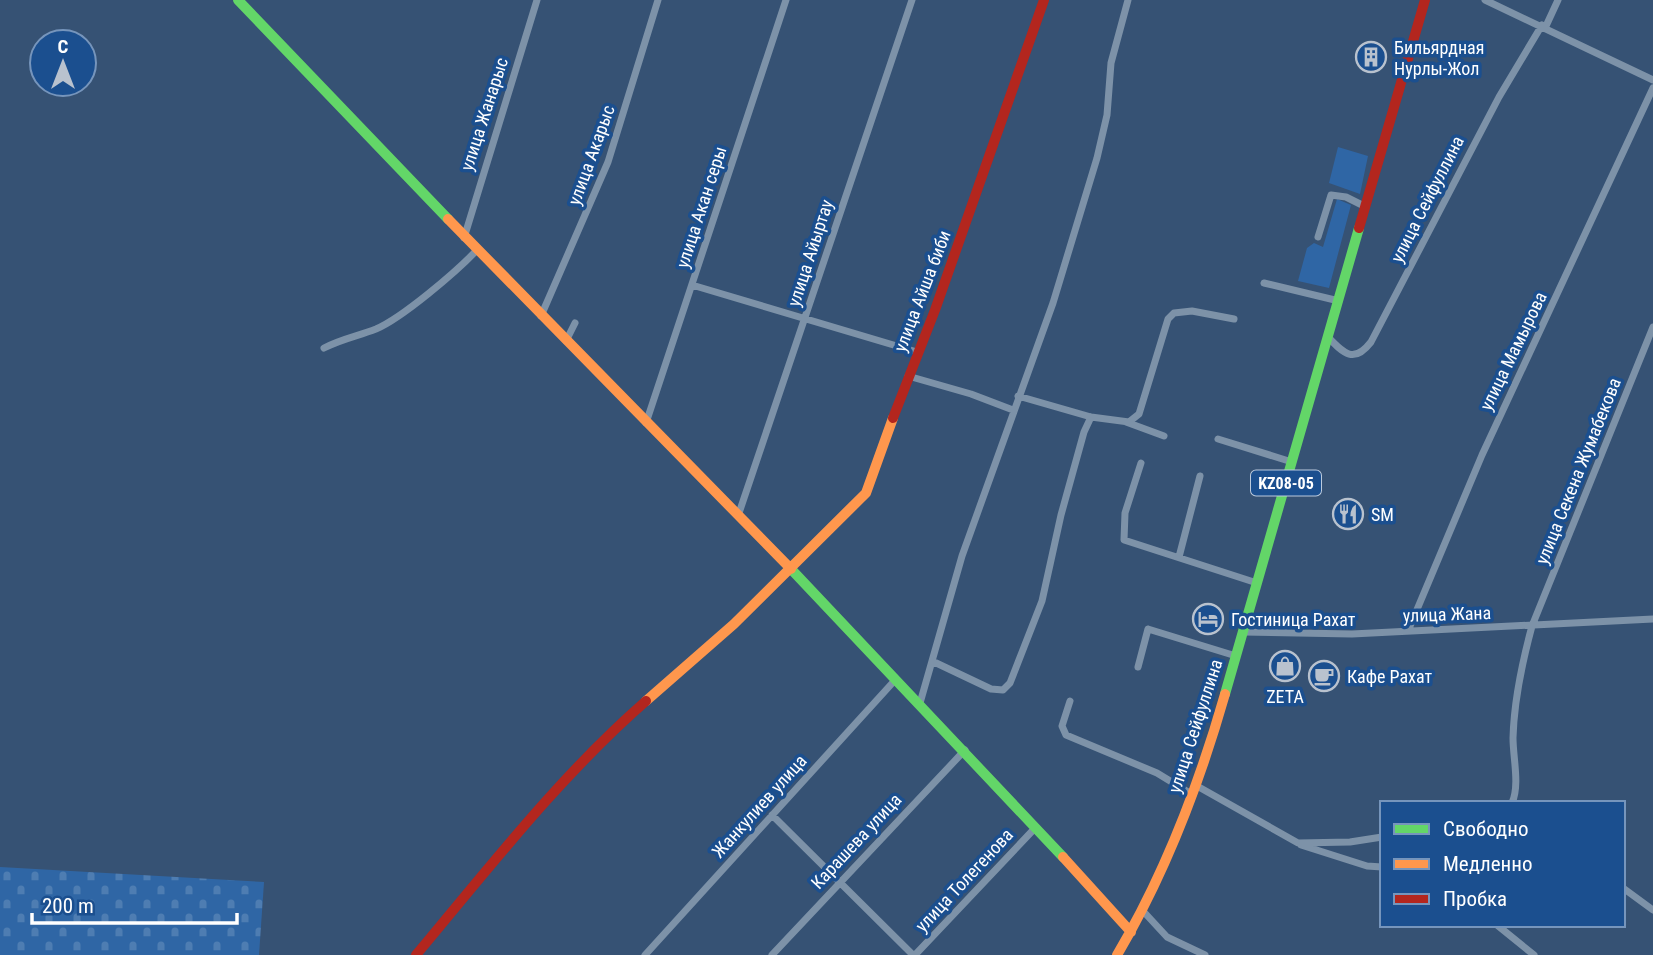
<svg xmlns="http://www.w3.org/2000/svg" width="1653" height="955" viewBox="0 0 1653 955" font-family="'Roboto Condensed',sans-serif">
	<defs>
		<pattern id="cemetery-stones" width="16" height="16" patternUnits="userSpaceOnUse" patternTransform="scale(1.75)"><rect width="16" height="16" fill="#2f66a5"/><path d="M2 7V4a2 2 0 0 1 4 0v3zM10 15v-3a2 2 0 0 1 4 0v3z" fill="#4e7db2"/></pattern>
	</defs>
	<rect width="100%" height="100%" fill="#365274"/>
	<path fill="#2f66a5" d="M1338,147L1368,156L1360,194L1329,183Z
		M1337,199L1351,205L1329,288L1298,281L1307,248L1314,243L1323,247Z"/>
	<path fill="url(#cemetery-stones)" d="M0,867L264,882L259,955H0Z"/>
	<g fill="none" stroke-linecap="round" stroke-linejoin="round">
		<path stroke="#7d92a8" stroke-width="7" d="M1485,0L1653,80
			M1546,26L1558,0
			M1318,237L1331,195L1346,197L1366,207
			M464,238L537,0
			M1264,283L1339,301
			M692,285L917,352
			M541,316L608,162L658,0
			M1328,337C1344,354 1354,364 1371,342L1499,97L1542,25
			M566,341L575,323
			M324,348C341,339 358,336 376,329C402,318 456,272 476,251
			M908,376L971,394L1013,410
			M1018,396L1091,417L1129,422L1139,414L1168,319L1174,313L1192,311L1234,319
			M1126,422L1164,436
			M646,423L786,0
			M1218,439L1292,462
			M1141,463L1125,513L1124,540L1257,583
			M738,516L912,0
			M1179,557L1200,476
			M1408,631L1482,455L1653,88
			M1243,632L1352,634L1653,619
			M932,661L991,689L1003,690L1010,683L1042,601L1061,515L1084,432L1091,417
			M1138,667L1148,629L1236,656
			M1070,701L1062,726L1066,735L1157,773L1193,795
			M920,703L962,556L1053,303L1097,158L1107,115L1111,63L1128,0
			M1197,786L1298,843L1350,842L1382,837
			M1512,803C1520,785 1513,758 1513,738C1514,700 1522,663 1532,626L1653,327
			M772,815L913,955
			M1301,845L1367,866L1382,867
			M1623,888L1653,910
			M1143,911L1167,937L1205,955
			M1497,925L1534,955
			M645,955L896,679
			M772,955L965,750
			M915,955L1036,827"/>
		<path stroke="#63d668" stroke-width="10" d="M238,0L448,219
			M791,569L1063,857
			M1225,694L1359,228"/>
		<path stroke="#ff974d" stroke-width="10" d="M448,219L791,569
			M646,701L734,624L866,493L893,418
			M1063,857L1131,932
			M1117,955C1165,874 1199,785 1225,694"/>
		<path stroke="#b3261e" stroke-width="10" d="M1359,228L1425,0
			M893,418L935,310L1044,0
			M416,955C489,868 560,776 646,701"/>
	</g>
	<defs>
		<g id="building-ring" transform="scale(1.575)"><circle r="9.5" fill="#1b4f8f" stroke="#b9c2ce" stroke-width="1.5"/><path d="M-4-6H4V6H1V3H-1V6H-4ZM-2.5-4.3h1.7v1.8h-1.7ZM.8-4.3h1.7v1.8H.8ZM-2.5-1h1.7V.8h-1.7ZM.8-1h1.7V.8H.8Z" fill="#b9c2ce"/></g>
		<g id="restaurant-ring" transform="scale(1.575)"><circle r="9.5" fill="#1b4f8f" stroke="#b9c2ce" stroke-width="1.5"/><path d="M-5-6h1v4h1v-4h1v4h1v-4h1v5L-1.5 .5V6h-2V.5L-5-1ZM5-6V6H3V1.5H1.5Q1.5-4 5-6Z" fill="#b9c2ce"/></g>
		<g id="hotel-ring" transform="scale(1.575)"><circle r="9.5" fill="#1b4f8f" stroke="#b9c2ce" stroke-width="1.5"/><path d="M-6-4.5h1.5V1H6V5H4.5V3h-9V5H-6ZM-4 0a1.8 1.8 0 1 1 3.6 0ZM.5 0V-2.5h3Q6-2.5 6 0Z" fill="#b9c2ce"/></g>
		<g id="shop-ring" transform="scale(1.575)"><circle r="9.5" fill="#1b4f8f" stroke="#b9c2ce" stroke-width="1.5"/><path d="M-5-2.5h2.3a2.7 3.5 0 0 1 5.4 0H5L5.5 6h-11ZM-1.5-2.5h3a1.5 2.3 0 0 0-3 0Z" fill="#b9c2ce"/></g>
		<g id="cafe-ring" transform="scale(1.575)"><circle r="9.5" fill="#1b4f8f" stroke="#b9c2ce" stroke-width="1.5"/><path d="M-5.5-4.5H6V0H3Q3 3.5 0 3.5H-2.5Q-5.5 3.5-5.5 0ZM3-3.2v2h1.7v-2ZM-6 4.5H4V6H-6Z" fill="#b9c2ce"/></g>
	</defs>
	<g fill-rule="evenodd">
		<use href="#building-ring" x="1371" y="57"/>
		<use href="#restaurant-ring" x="1348" y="514"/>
		<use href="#hotel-ring" x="1208" y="619"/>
		<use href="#shop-ring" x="1285" y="666"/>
		<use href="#cafe-ring" x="1324" y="676"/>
	</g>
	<g text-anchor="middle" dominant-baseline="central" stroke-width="7" stroke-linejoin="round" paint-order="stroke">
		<rect fill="#1b4f8f" stroke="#bbcadd" stroke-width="2" x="1251" y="470.5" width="70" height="25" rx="5"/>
		<g font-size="16" font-weight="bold" fill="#fff">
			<text x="1286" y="483">KZ08-05</text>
		</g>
		<g font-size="18" fill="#fff" stroke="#1b4f8f" text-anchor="start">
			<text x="1394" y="47">Бильярдная<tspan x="1394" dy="21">Нурлы-Жол</tspan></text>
			<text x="1371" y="514">SM</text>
			<text x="1231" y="619">Гостиница Рахат</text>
			<text x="1347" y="676">Кафе Рахат</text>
			<text x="1285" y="696" text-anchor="middle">ZETA</text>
		</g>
		<g font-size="18" fill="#fff" stroke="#1b4f8f">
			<text transform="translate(484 114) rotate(-72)">улица Жанарыс</text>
			<text transform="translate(591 155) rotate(-70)">улица Акарыс</text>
			<text transform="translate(1427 199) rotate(-63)">улица Сейфуллина</text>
			<text transform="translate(701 207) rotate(-72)">улица Акан серы</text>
			<text transform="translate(810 253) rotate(-72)">улица Айыртау</text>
			<text transform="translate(922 291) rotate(-69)">улица Айша биби</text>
			<text transform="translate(1513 351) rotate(-64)">улица Мамырова</text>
			<text transform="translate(1578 471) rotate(-68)">улица Секена Жумабекова</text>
			<text transform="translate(1447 614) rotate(-2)">улица Жана</text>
			<text transform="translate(1195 726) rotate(-72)">улица Сейфуллина</text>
			<text transform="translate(759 806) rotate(-48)">Жанкулиев улица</text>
			<text transform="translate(856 841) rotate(-47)">Карашева улица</text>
			<text transform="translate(964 880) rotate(-47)">улица Толегенова</text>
		</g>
	</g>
	<rect x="1380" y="801" width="245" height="126" fill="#1b4f8f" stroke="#7695bc" stroke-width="2"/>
	<rect x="1394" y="824" width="35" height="10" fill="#63d668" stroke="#7695bc" stroke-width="2"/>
	<text x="1443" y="836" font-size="21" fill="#ffffff">Свободно</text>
	<rect x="1394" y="859" width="35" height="10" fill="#ff974d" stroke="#7695bc" stroke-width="2"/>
	<text x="1443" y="871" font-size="21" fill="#ffffff">Медленно</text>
	<rect x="1394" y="894" width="35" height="10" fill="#b3261e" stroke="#7695bc" stroke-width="2"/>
	<text x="1443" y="906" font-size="21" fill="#ffffff">Пробка</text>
	<g transform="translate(63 63)"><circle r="33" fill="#1b4f8f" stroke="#7695bc" stroke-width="2"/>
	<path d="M0-5L12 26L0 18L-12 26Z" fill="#b9c2ce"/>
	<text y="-10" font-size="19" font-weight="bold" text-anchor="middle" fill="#ffffff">С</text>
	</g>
	<path d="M32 913v10h205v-10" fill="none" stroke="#ffffff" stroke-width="3.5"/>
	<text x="42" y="913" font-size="21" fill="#ffffff" stroke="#1b4f8f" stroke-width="5" paint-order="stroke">200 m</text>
</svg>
